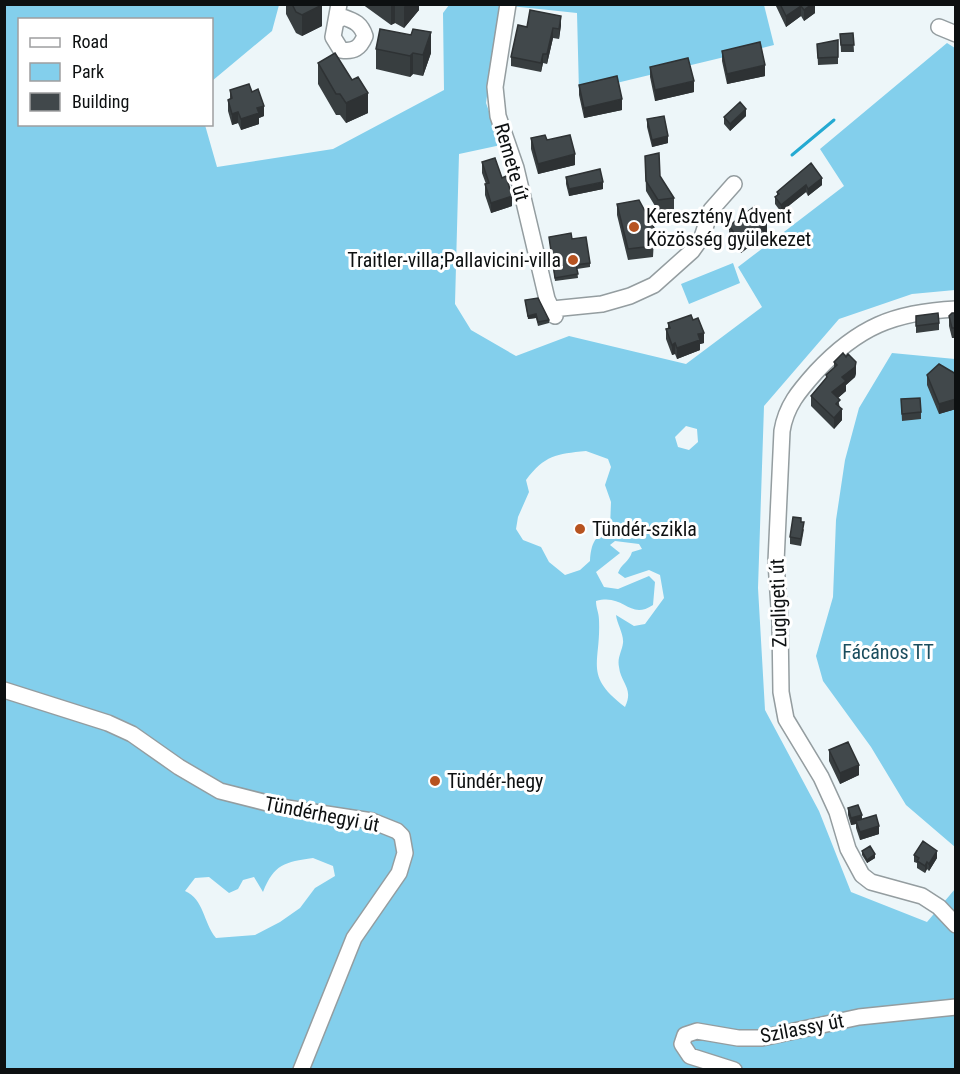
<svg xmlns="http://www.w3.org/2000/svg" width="960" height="1074" viewBox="0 0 960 1074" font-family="'Roboto Condensed',sans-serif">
	<rect width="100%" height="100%" fill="#edf6f9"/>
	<path fill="#83cfec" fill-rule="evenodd" d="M5,5H279L272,31L212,81V20H20V124L205,125L217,167L333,149L444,90L443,13L449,5H764L774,45L579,92L577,13L500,5L486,103L501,145L459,154L455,304L471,330L516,356L569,336L686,364L762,307L738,267L844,186L820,149L947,43L955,48V290L912,294L839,319L764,406L758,588L765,710L819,811L851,892L927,922L955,889V1069H5ZM686,426L697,429L698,442L689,450L678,447L675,437ZM586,451L608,459L611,467L605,485L611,502L610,528C595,536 591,543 590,561L580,570L565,575L549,562L541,547L523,540L516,529L518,517L529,492L526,480C545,455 556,454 586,451ZM615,541L639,544L642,549L632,552C629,562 621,564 618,573L625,578L649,570L660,575L664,598L645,624L634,626L616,615C617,624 624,634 623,643C622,651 617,658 619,667C621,684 634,688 625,707C583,675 601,664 599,620C599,613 596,608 596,601C625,593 629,621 653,605L655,582L649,576L618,589L604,587L596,572L620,553L610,545ZM313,858L333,866L335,876L315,888L300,908L280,922L255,935L216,938C203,922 204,899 185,891L195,878L209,877L229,893L238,889L243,880L254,877L263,892C274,864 285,862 313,858Z
		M733,263L740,283L689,304L681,284Z
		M892,353L955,359V847L906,805L871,747L823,681L816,656L833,597L836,520L845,460L859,408Z"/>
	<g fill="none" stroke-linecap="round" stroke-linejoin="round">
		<path stroke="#24aad2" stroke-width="3" d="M792,155L834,120"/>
		<g stroke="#949da0" stroke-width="18">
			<path id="minor" d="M508,4L495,87L498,116L516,168L547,299L555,316
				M336,22L343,17C355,21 361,24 365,36C360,48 354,52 341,50L333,37L339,4
				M939,27L956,34
				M552,309L602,304L630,296L654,285L692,251L702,237L711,210L734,184
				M956,309C894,312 858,327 816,372C799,391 786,406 782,431L776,562L780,622L781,692L786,719L821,777L837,812L848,849L862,875L871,882L922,896L939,907L956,925
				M4,690L108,723L132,734L179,767L220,791L287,808L372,821L397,831L402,836L405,853L399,873L354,938L301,1070
				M734,1070L690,1056L682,1044L685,1035L697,1031L738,1038H762L859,1017L956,1007"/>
		</g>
		<use href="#minor" stroke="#fff" stroke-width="15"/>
	</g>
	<path fill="#383e40" d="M286,4H321L322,26L302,36L296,33L286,14Z
		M362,4H419V10L404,28L395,23L391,25Z
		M775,4H815V13L804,21L801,16L786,27Z
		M561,25L559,39L553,38L547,64L543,63L541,72L511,66V57L527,27Z
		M853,33L854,52H841L840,34Z
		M838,40V64L818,65L817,44Z
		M376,49L431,53L423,76L413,74L410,77L376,69Z
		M722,51L765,76L727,84L722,61Z
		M318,63L368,113L346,123L340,115H336L318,84Z
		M650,67L694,92L655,101L650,77Z
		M579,85L622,110L584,118L579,95Z
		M230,90L252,92L264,116L259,118V124L241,130L238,123L232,125L228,111V100L230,99Z
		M746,116L730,131L724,124V117Z
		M647,119L668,143L652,147L647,127Z
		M531,138L547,140L575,165L538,174L531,149Z
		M645,156L660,176L674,198V209L658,211L646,191Z
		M482,162L502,178L512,206L491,213L485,195V184H486L482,173Z
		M811,163L822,185L808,196L806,192L781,212L775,204V197L777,196V192Z
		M566,177L603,189L569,196L566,184Z
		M617,204L654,239L653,257L628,260L617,215Z
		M729,226L767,233L764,235V243L757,248L754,243L741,253L729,237Z
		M549,237L572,239L590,263V267L577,269L578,278L555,281Z
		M525,300L549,320V323L538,326L536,318L528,319Z
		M956,313V338H952L949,326V316Z
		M916,316L939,323V330L916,333Z
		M693,320L704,343L700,344V350L677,359L675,354L672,355L666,339V329L668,328V323Z
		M834,362L856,373L855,377L846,385V391L838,398L842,420L834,429L811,406V396L826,378V375L834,368Z
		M956,374V409L939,414L927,385V375Z
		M901,399L921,412V419L902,421Z
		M804,529L801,546L790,544V537Z
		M829,750L859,775L840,784L829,761Z
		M848,808L862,819L879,834L860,840L856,828V824L851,825L848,815Z
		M862,851L875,858L867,863L862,855Z
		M914,855L937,858L929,871L927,869L925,873L917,868V863L914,862Z"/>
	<path fill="#2e3234" d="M391,4H395V23L391,25Z
		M406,4H419V10L404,28V7Z
		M812,4H815V13L804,21V10Z
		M322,5V26L302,36V15Z
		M801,6V16L786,27V16Z
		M561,16V25L559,39V29Z
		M553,28V38L547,64V54Z
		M431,32V53L423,76V55Z
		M413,53V74L410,77V56Z
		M543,54V63L541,72V63Z
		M765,65V76L727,84V74Z
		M694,81V92L655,101V90Z
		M368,93V113L346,123V103Z
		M622,99V110L584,118V108Z
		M264,106V116L259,118V124L241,130V119L257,108Z
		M746,109V116L730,131V124Z
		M238,112V123L232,125V114Z
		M668,136V143L652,147V140Z
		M575,154V165L538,174V164Z
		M822,178V185L808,196V189Z
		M603,182V189L569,196V189Z
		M806,185V192L781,212V205Z
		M512,196V206L491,213V203Z
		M767,222V233L764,235V243L757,248V237L760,227Z
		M754,232V243L741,253V242Z
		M536,314V318L528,319V316Z
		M704,333V343L700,344V350L677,359V348L698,334Z
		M675,343V354L672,355V345Z
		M856,362V373L855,377L846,385V391L832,403V392L842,377Z
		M956,399V409L939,414V404Z
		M842,409V420L834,429V418Z
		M859,765V775L840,784V773Z
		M862,815V822L856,821V824L851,825V818Z
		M879,826V834L860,840V832Z
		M937,851V858L929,871V864Z
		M875,854V858L867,863V860Z
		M927,862V869L925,873V866Z"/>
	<path fill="#41484b" stroke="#2e3234" stroke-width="1.5" d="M292,4H321L322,5L302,15L296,12Z
		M780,4H812L804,10L801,6L786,16Z
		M530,10L561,16L559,29L553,28L547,54H543L541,63L511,57L518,25L527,27Z
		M380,29L411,35L413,29L431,32L423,55L413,53L410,56L376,49Z
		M853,33L854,45H841L840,34Z
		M838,40V57L818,58L817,44Z
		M760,42L765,65L727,74L722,51Z
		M335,53L352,80L358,77L368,93L346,103L340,94H336L318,63Z
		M688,58L694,81L655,90L650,67Z
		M617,76L622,99L584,108L579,85Z
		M249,84L252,92L258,89L264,106L257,108L259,113L241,119L238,112L232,114L228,100L232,98L230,90Z
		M740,102L746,109L730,124L724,117Z
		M664,116L668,136L652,140L647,119Z
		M545,135L547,140L570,135L575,154L538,164L531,138Z
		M659,153L660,176L674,198L658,200L646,181L645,156Z
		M495,158L502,178L506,176L512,196L491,203L485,184L489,183L482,162Z
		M811,163L822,178L808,189L806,185L781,205L775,197L779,194L777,192Z
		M600,169L603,182L569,189L566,177Z
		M639,200L654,228L653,246L628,249L617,204Z
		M755,206L767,222L760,227L764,232L757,237L754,232L741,242L729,226Z
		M571,233L572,239L586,237L590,263L576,265L578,274L555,278L549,237Z
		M538,298L549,320L538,322L536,314L528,316L525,300Z
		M938,313L939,323L916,326V316Z
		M952,313H956V328H952L949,316Z
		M691,315L693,320L698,318L704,333L698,334L700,340L677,348L675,343L672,345L666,329L670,328L668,323Z
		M843,353L846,357L848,354L856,362L855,367L842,377L846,381L832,392L840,400L836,404L842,409L834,418L811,396L827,377L826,375L837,365L834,362Z
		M939,364L956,374V399L939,404L927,375Z
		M920,398L921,412L902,414L901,399Z
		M793,517L801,518V522H804L801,539L790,537Z
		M848,742L859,765L840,773L829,750Z
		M858,805L862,815L851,818L848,808Z
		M876,815L879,826L860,832L856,821Z
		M923,841L937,851L929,864L927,862L925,866L917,861L919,858L914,855Z
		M870,846L875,854L867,860L862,851Z"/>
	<g fill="#b75320" stroke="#fff" stroke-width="2">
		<circle cx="634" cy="227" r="6"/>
		<circle cx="573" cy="260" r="6"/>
		<circle cx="580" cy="529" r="6"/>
		<circle cx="435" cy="781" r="6"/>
	</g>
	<g text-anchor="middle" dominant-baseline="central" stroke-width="6" stroke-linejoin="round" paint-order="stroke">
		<g font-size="20" fill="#0d1011" stroke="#fff">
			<text transform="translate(512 162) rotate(74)">Remete út</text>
			<text transform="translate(778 603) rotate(-92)">Zugligeti út</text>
			<text transform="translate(322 814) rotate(11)">Tündérhegyi út</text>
			<text transform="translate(802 1028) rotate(-11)">Szilassy út</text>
		</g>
		<g font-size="20" fill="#0d1011" stroke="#fff" text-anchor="start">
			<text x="646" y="216">Keresztény Advent<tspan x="646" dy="23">Közösség gyülekezet</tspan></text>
			<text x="561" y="260" text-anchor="end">Traitler-villa;Pallavicini-villa</text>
			<text x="592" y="529">Tündér-szikla</text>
			<text x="447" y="781">Tündér-hegy</text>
		</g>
		<g font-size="20" fill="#1a4d5e" stroke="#fff">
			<text x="888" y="652">Fácános TT</text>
		</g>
	</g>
	<rect width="960" height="1074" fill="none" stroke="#0d1011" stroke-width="12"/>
	<rect x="18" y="18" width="195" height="108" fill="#ffffff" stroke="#9e9fa0" stroke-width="1.5"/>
	<rect x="30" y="38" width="30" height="9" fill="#ffffff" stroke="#9e9fa0" stroke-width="1.5"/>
	<text x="72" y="48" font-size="18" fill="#0d1011">Road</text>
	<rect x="30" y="63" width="30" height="18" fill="#83cfec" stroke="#9e9fa0" stroke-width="1.5"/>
	<text x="72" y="78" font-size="18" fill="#0d1011">Park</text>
	<rect x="30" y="93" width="30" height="18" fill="#41484b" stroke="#9e9fa0" stroke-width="1.5"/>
	<text x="72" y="108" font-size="18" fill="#0d1011">Building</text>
</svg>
